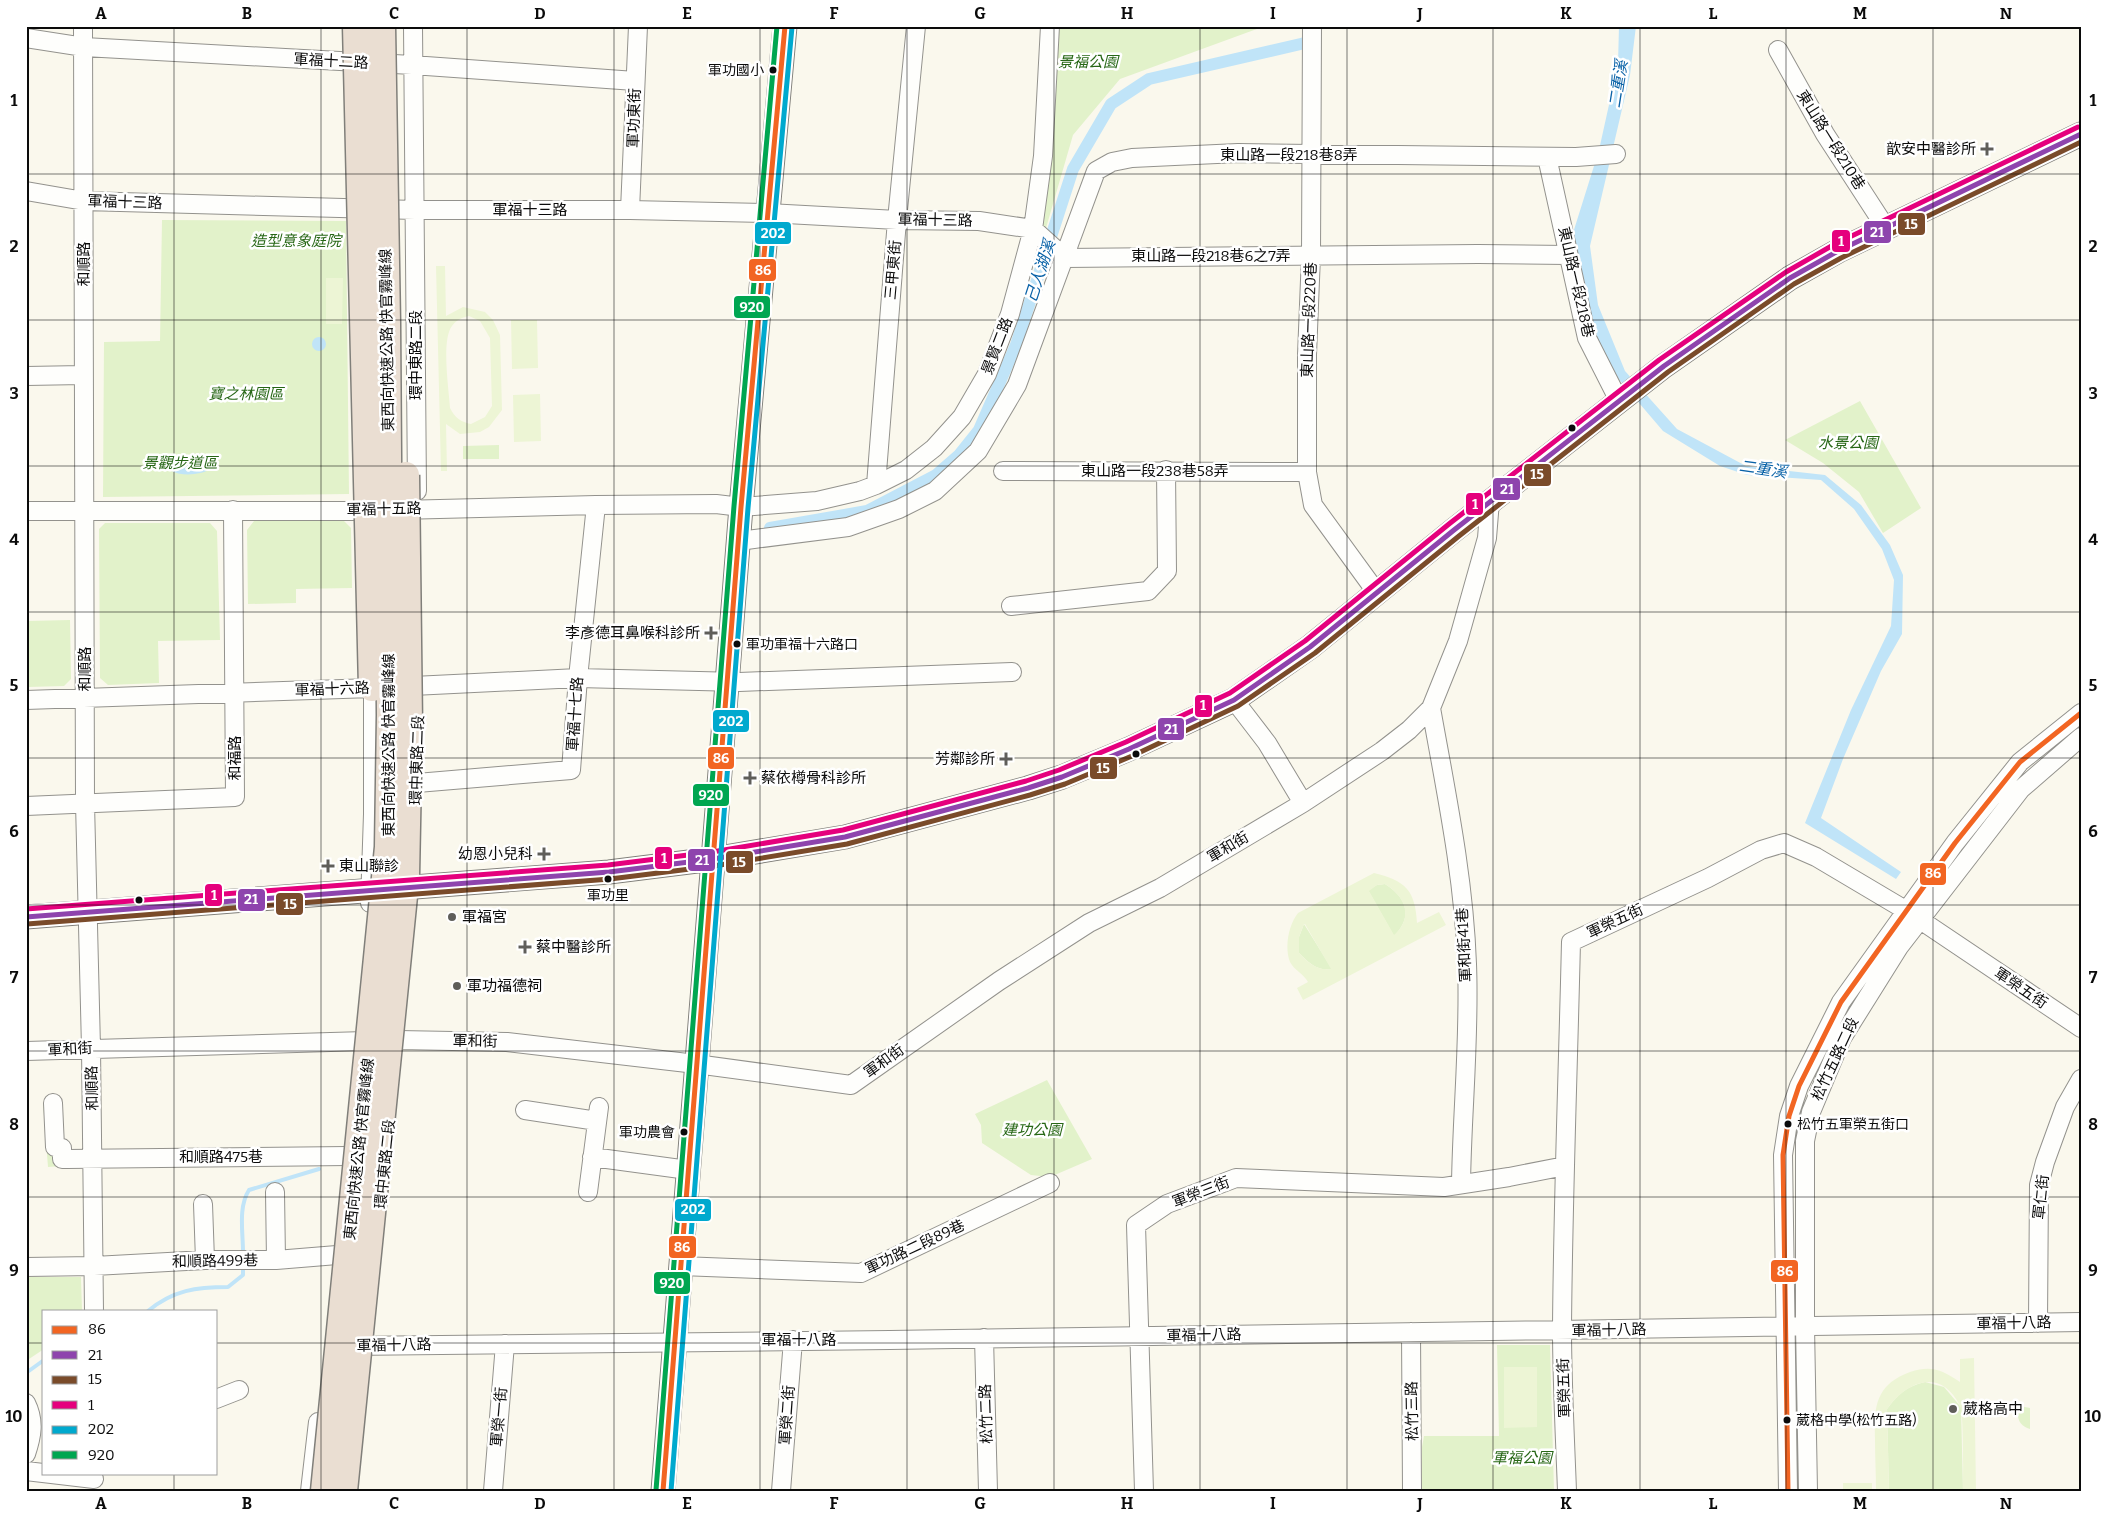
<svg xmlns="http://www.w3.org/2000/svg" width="2107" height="1517" viewBox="0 0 2107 1517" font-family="Bitter,'Noto Sans TC',serif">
	<rect width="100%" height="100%" fill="#faf8ed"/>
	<path fill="#e2f2ca" d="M1057,26H1265L1120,79L1073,135L1044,235L1037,241Z
		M162,220L346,221L349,494L103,497L104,342L160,341Z
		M1860,401L1921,508L1883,533L1859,492L1823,463L1785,440Z
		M499,445V459H463V446Z
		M343,520L351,528L352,588L296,589V603L248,604L247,530L254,521Z
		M105,523H210L217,531L220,640L158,641L159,683L108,685L100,678L99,529Z
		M70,620L71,679L64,686L28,687L27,621Z
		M1385,884C1406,897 1414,916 1394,936L1368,890L1377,885Z
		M1304,924L1332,969C1318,972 1308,962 1299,953V937Z
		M1047,1080L1092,1159L1050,1177L1031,1175L982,1143L981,1125L975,1114Z
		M43,1103H56L62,1166L48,1167Z
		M26,1277H81L82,1311H44V1349L26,1361Z
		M1497,1345H1550L1554,1491H1422V1447L1424,1436H1499Z
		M1925,1382L1944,1387L1961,1407L1963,1491H1889L1887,1409C1897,1395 1907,1386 1925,1382Z
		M2020,1406L2030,1408V1429C2019,1426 2015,1416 2020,1406Z"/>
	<path fill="#edf5d5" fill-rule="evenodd" d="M436,266H445L446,316L463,307L485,312L493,320L500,335L502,410L489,427L480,432L460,434L446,424L447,471H441ZM469,316L480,321L490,338L492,406L485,417L471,424C461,422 455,418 450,408C449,390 441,340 452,326C456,320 463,317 469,316Z
		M326,278H343L342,324H326Z
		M511,320H537L538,368L512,369Z
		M540,394L541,441L514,442L513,395Z
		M1374,873C1406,881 1415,890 1417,923L1439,912L1446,925L1303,1000L1297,988L1308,982C1304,974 1294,970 1290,962C1284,947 1289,924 1298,913ZM1385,884C1405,896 1414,917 1394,935L1369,891L1377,885ZM1304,924H1305L1331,969C1318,971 1308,963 1299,953V937Z
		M1974,1358L1976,1491H1963C1963,1477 1964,1414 1960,1406C1941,1367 1907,1381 1887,1409L1889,1491H1876C1876,1474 1875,1457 1875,1440C1874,1407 1875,1385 1910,1372C1932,1365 1942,1370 1960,1382V1359Z
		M1504,1367H1537V1427L1504,1428Z
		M1843,1483H1872V1491H1843Z"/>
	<path fill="#c0e4f8" d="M1619,26H1636L1630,75L1590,246L1598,305L1625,371L1677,429L1746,466L1825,475L1861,505L1890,545L1903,575L1902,634L1881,671L1843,759L1821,818L1901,872L1896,879L1805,823L1851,710L1891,626L1894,580L1882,549L1854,509L1821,480L1747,475L1720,466L1663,431L1616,376L1598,347L1575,257L1573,233L1599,150L1618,64Z
		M312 344a7 7 0 1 1 14 0a7 7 0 1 1-14 0Z
		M176,457L185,465L191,461L202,465L211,462L212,465L211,469C200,475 181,477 170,470C170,464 171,460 176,457Z"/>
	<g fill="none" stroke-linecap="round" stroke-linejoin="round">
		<path stroke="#c0e4f8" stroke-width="4" d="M243,1252C243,1232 238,1207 249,1190L319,1169
			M148,1311C173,1290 197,1287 228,1287L243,1275V1268
			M26,1373L44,1360"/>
		<path stroke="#c0e4f8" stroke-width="12" d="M770,528L867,511L936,475L959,455L979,430L1016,345L1073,169L1111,104L1149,79L1305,43L1314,31"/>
		<g stroke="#93928d" stroke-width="20">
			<path id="minor" d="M83,26L85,803L91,1048L94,1311
				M413,26L417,491
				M1312,26L1311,255L1307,355V472L1313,505L1377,593
				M26,38L84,47L412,65L635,81
				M1778,50L1825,134L1886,228
				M1547,157L1587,338L1619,401
				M26,191L84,201L415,210H630L768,213L897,220L979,221L1033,229L1065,258
				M630,210L638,26
				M1065,258L1478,254L1568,255
				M26,376L83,375
				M1003,471L1307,472
				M876,485L897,220L916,26
				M26,511H359L596,505L716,504L741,507L817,501L860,491L876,485L906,470L934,448L962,417L987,374L1010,314L1033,229L1043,156L1050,26
				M739,541L848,527L899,509L935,491L978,451L1017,385L1096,171L1112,162L1132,158L1238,153L1576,157L1616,154
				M1011,606L1148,591L1167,571L1166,470
				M26,700L372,688L578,678L739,682L1012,672
				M1234,700L1267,743L1303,803
				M1431,708C1446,792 1464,878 1467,964C1470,1037 1462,1111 1461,1184
				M417,783L571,770L578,678L596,505
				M26,806L235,797L233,510
				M370,903L373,814V677
				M26,1051L399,1040L507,1042L696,1064L851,1085L999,981L1089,923L1160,888L1303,803L1382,751L1409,730L1431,708L1458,641L1487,538L1490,501
				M53,1103L55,1147L62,1148V1159H65
				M525,1110L597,1121
				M592,1157L688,1170
				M67,1159L348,1156
				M275,1192L276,1260
				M588,1192L599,1107
				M203,1204L205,1260
				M681,1266L861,1273L1050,1183
				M26,1267L94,1266L205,1260H276L337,1255
				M2038,1323L2039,1185L2045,1162L2065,1107L2081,1079
				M1411,1332L1412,1491
				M984,1338L988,1491
				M349,1346L890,1340L2081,1322
				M216,1399L239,1390
				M26,1403C35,1421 32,1436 26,1454
				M26,1471L94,1479
				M310,1491L318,1422
				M493,1491L505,1344
				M781,1491L793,1340
				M1144,1491L1136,1225L1167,1204L1236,1178L1444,1187L1509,1177L1565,1166
				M1567,1491C1565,1437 1562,1382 1562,1328C1563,1199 1568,1071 1571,942L1708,878L1761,850L1784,843L1816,857L1907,911L2081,1028
				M1788,1491L1783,1155L1789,1116L1799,1086L1841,1002L1955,843L2020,762L2081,713
				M1808,1491L1805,1326V1141L1811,1112L1842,1038L1899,947L2021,789L2081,737"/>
		</g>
		<g stroke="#807f7a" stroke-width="25">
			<path id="major" d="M26,917L609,872L713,859L845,837L1028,788L1062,777L1129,749L1234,700L1310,647L1454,530L1664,366L1790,278L1838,251L2081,134
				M663,1491L741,507L785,26"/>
		</g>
		<use href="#minor" stroke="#fefefc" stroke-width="18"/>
		<use href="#major" stroke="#ece7d6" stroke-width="22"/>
		<g stroke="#807f7a" stroke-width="29" stroke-linecap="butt">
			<path id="highway-bridge" d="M356,26L372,688
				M324,1491L388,847L390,715L387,323L382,26
				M344,1491L406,876L409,724L406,475"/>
		</g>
		<use href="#highway-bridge" stroke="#eaded2" stroke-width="26"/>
		<g stroke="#fff" stroke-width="9">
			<path id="bus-1" d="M663,1491L741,507L785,26
				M1788,1491L1783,1155L1789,1116L1799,1086L1841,1002L1955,843L2020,762L2081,713"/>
		</g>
		<g stroke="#fff" stroke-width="9">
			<path id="bus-2" d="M26,917L609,872L713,859L845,837L1028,788L1062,777L1129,749L1234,700L1310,647L1454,530L1664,366L1790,278L1838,251L2081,134"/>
		</g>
		<g stroke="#fff" stroke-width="9">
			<path id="bus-3" d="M27,924L610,879L714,866L847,844L1030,795L1065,784L1132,756L1238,706L1315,653L1459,536L1668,372L1794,284L1841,258L2081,142"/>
		</g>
		<g stroke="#fff" stroke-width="9">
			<path id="bus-4" d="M26,909L608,865L712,852L843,830L1026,781L1059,770L1126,742L1230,693L1305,641L1449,524L1659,360L1786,272L1835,244L2078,127"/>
		</g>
		<g stroke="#fff" stroke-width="9">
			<path id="bus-5" d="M671,1491L748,508L792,27"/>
		</g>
		<g stroke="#fff" stroke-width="9">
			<path id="bus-6" d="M656,1490L734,506L777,26"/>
		</g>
		<use href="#bus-1" stroke="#f26522" stroke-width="5"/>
		<use href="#bus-2" stroke="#8e44ad" stroke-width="5"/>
		<use href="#bus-3" stroke="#7a4b2a" stroke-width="5"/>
		<use href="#bus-4" stroke="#e5007d" stroke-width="5"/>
		<use href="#bus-5" stroke="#00a9ce" stroke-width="5"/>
		<use href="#bus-6" stroke="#00a651" stroke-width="5"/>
	</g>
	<path fill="none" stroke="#0b0b0b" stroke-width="1" stroke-opacity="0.55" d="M174,26V1311M321,26V1491M467,26V1491M614,26V1491M760,26V1491M907,26V1491M1054,26V1491M1200,26V1491M1347,26V1491M1493,26V1491M1640,26V1491M1786,26V1491M1933,26V1491M26,174H2081M26,320H2081M26,466H2081M26,612H2081M26,758H2081M26,905H2081M26,1051H2081M26,1197H2081M26,1343H44M216,1343H2081M174,1473V1491"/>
	<g fill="#0b0b0b" stroke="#fff" stroke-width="2">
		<circle cx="773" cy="70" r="4.5"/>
		<circle cx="1572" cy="428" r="4.5"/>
		<circle cx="737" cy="644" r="4.5"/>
		<circle cx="1136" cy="754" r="4.5"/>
		<circle cx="608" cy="879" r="4.5"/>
		<circle cx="139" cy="900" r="4.5"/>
		<circle cx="1788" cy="1124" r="4.5"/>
		<circle cx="684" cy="1132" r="4.5"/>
		<circle cx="1787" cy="1420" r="4.5"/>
	</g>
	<g fill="#5f5e5a" stroke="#fff" stroke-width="2">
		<path d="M1984.5 141.5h5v5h5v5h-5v5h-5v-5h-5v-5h5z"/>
		<path d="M708.5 625.5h5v5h5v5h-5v5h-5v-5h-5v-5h5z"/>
		<path d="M1003.5 751.5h5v5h5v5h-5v5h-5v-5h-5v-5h5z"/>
		<path d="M747.5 770.5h5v5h5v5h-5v5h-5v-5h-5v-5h5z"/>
		<path d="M541.5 846.5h5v5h5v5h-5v5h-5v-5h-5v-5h5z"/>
		<path d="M325.5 858.5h5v5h5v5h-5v5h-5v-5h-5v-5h5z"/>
		<circle cx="452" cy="917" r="5"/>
		<path d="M522.5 939.5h5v5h5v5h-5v5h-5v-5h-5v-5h5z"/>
		<circle cx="457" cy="986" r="5"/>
		<circle cx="1953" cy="1409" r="5"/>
	</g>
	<g text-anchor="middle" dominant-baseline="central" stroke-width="5" stroke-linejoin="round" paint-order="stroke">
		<g font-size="14" fill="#0b0b0b" stroke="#fff" text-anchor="start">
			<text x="764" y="70" text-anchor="end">軍功國小</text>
			<text x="746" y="644">軍功軍福十六路口</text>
			<text x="608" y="895" text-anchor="middle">軍功里</text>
			<text x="1797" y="1124">松竹五軍榮五街口</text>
			<text x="675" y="1132" text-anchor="end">軍功農會</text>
			<text x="1796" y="1420">葳格中學(松竹五路)</text>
		</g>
		<g font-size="15" fill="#0b0b0b" stroke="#fff">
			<text transform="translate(331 61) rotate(3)">軍福十二路</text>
			<text transform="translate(634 118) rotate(-88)">軍功東街</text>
			<text transform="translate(1831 140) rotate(58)">東山路一段210巷</text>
			<text x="1289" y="155">東山路一段218巷8弄</text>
			<text transform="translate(125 202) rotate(2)">軍福十三路</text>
			<text x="530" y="210">軍福十三路</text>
			<text transform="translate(935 220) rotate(1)">軍福十三路</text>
			<text x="1211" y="256">東山路一段218巷6之7弄</text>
			<text transform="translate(84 264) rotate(-90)">和順路</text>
			<text transform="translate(893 270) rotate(-85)">三甲東街</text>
			<text transform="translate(1576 282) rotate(77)">東山路一段218巷</text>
			<text transform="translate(1309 320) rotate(-88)">東山路一段220巷</text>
			<text transform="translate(387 340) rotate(-91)">東西向快速公路 快官霧峰線</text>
			<text transform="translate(997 346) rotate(-69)">景賢二路</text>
			<text transform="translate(416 355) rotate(-90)">環中東路二段</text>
			<text x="1155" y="471">東山路一段238巷58弄</text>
			<text transform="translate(384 509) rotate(-1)">軍福十五路</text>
			<text transform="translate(85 669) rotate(-90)">和順路</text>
			<text transform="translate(332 689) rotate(-2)">軍福十六路</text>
			<text transform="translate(575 714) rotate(-86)">軍福十七路</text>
			<text transform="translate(389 745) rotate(-90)">東西向快速公路 快官霧峰線</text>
			<text transform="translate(235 758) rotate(-90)">和福路</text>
			<text transform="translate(417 760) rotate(-88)">環中東路二段</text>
			<text transform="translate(1228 847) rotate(-31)">軍和街</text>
			<text transform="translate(1615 921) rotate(-25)">軍榮五街</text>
			<text transform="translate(1464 945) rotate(-93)">軍和街41巷</text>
			<text transform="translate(2021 988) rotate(34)">軍榮五街</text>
			<text transform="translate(475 1041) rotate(1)">軍和街</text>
			<text transform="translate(70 1049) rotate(-3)">軍和街</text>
			<text transform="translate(1835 1059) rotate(-65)">松竹五路二段</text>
			<text transform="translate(884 1061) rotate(-36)">軍和街</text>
			<text transform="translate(92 1088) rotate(-91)">和順路</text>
			<text transform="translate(359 1149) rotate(-84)">東西向快速公路 快官霧峰線</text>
			<text x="221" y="1157">和順路475巷</text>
			<text transform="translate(385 1164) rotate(-84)">環中東路二段</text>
			<text transform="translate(1201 1192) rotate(-21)">軍榮三街</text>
			<text transform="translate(2041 1197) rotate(-84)">軍仁街</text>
			<text transform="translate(915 1247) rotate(-25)">軍功路二段89巷</text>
			<text transform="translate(215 1261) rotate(-1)">和順路499巷</text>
			<text transform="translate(2014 1323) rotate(-1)">軍福十八路</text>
			<text transform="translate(1609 1330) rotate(-1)">軍福十八路</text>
			<text transform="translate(1204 1335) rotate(-1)">軍福十八路</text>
			<text x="799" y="1340">軍福十八路</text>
			<text transform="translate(394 1345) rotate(-1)">軍福十八路</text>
			<text transform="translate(1564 1388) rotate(-92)">軍榮五街</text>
			<text transform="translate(1412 1411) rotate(-91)">松竹三路</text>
			<text transform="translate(986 1414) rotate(-92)">松竹二路</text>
			<text transform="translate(787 1415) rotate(-86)">軍榮二街</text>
			<text transform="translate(499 1417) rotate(-85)">軍榮一街</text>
		</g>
		<g font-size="15" font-style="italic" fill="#276716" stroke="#fff">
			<text x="1088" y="62">景福公園</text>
			<text x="296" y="241">造型意象庭院</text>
			<text x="246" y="394">寶之林園區</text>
			<text x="1848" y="443">水景公園</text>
			<text x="180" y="463">景觀步道區</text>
			<text x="1032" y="1130">建功公園</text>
			<text x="1522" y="1458">軍福公園</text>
		</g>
		<g font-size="15" fill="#0b0b0b" stroke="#fff" text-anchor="start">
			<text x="1976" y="149" text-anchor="end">歆安中醫診所</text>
			<text x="700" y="633" text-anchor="end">李彥德耳鼻喉科診所</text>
			<text x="995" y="759" text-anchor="end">芳鄰診所</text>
			<text x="761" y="778">蔡依樽骨科診所</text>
			<text x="533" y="854" text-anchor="end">幼恩小兒科</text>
			<text x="339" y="866">東山聯診</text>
			<text x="462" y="917">軍福宮</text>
			<text x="536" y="947">蔡中醫診所</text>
			<text x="467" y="986">軍功福德祠</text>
			<text x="1963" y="1409">葳格高中</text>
		</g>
		<g font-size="16" font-style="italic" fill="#0962a7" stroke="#fff">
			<text transform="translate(1618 84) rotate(-81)">二重溪</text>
			<text transform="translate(1040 271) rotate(-72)">己人湖溪</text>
			<text transform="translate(1763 469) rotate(8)">二重溪</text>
		</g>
	</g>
	<g stroke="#fff" stroke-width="2">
		<rect x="1897" y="212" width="29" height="24" rx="5" fill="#7a4b2a"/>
		<rect x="1863" y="220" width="29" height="24" rx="5" fill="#8e44ad"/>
		<rect x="754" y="221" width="38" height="24" rx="5" fill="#00a9ce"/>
		<rect x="1831" y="229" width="20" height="24" rx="5" fill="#e5007d"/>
		<rect x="748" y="258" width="29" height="24" rx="5" fill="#f26522"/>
		<rect x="733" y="295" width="38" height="24" rx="5" fill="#00a651"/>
		<rect x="1523" y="463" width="29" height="24" rx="5" fill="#7a4b2a"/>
		<rect x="1492" y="477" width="29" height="24" rx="5" fill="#8e44ad"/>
		<rect x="1465" y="492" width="19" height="24" rx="5" fill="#e5007d"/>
		<rect x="1194" y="694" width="19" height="24" rx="5" fill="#e5007d"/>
		<rect x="712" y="709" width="38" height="24" rx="5" fill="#00a9ce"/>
		<rect x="1157" y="717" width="28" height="24" rx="5" fill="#8e44ad"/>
		<rect x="707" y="746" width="28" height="24" rx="5" fill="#f26522"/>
		<rect x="1089" y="756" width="29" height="24" rx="5" fill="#7a4b2a"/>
		<rect x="692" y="783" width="38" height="24" rx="5" fill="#00a651"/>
		<rect x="654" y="846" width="19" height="24" rx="5" fill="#e5007d"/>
		<rect x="687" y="848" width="29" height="24" rx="5" fill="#8e44ad"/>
		<rect x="725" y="850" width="29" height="24" rx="5" fill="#7a4b2a"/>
		<rect x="1919" y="862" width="28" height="24" rx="5" fill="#f26522"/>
		<rect x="204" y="883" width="19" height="24" rx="5" fill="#e5007d"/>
		<rect x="237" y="888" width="29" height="24" rx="5" fill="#8e44ad"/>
		<rect x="275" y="892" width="29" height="24" rx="5" fill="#7a4b2a"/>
		<rect x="674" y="1198" width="38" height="24" rx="5" fill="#00a9ce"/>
		<rect x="668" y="1235" width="29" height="24" rx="5" fill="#f26522"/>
		<rect x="1770" y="1259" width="29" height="24" rx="5" fill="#f26522"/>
		<rect x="653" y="1271" width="38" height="24" rx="5" fill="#00a651"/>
	</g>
	<g font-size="14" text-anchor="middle" font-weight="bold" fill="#fff">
		<text x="1911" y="229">15</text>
		<text x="1877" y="237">21</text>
		<text x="773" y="238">202</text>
		<text x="1841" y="246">1</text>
		<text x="763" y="275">86</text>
		<text x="752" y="312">920</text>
		<text x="1537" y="479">15</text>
		<text x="1507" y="494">21</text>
		<text x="1475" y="509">1</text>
		<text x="1203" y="710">1</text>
		<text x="731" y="726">202</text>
		<text x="1171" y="734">21</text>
		<text x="721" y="763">86</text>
		<text x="1103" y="773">15</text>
		<text x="711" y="800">920</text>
		<text x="664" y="863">1</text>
		<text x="702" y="865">21</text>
		<text x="739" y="867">15</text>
		<text x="1933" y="878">86</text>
		<text x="214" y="900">1</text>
		<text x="251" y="904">21</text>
		<text x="290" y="909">15</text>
		<text x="693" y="1214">202</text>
		<text x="682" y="1252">86</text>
		<text x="1785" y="1276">86</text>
		<text x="672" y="1288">920</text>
	</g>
	<rect width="2107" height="1517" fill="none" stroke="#ffffff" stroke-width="55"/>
	<rect x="42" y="1310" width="175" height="165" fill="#ffffff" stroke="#9d9d9d"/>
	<rect x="52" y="1326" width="25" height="8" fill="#f26522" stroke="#9d9d9d"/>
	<text x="88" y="1334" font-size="15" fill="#0b0b0b">86</text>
	<rect x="52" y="1351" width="25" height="8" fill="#8e44ad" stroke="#9d9d9d"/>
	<text x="88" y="1360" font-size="15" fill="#0b0b0b">21</text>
	<rect x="52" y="1376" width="25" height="8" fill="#7a4b2a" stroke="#9d9d9d"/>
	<text x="88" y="1384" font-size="15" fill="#0b0b0b">15</text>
	<rect x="52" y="1401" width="25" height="8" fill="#e5007d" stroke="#9d9d9d"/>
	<text x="88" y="1410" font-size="15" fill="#0b0b0b">1</text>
	<rect x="52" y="1426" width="25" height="8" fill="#00a9ce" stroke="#9d9d9d"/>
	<text x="88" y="1434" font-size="15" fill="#0b0b0b">202</text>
	<rect x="52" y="1451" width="25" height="8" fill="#00a651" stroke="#9d9d9d"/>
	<text x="88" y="1460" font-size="15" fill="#0b0b0b">920</text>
	<rect x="28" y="28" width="2052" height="1462" fill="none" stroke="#0b0b0b" stroke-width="2"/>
	<g font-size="16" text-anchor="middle" font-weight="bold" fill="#0b0b0b">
		<text x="101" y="19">A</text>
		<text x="247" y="19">B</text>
		<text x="394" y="19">C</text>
		<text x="540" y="19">D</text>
		<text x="687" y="19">E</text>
		<text x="834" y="19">F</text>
		<text x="980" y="19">G</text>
		<text x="1127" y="19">H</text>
		<text x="1273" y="19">I</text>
		<text x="1420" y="19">J</text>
		<text x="1566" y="19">K</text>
		<text x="1713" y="19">L</text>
		<text x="1860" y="19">M</text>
		<text x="2006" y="19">N</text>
		<text x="14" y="106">1</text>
		<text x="2093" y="106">1</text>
		<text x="14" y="252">2</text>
		<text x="2093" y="252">2</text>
		<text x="14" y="399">3</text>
		<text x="2093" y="399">3</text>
		<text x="14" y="545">4</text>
		<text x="2093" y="545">4</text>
		<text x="14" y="691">5</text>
		<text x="2093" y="691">5</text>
		<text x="14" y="837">6</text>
		<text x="2093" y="837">6</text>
		<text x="14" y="983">7</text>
		<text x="2093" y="983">7</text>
		<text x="14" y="1130">8</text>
		<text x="2093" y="1130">8</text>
		<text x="14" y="1276">9</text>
		<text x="2093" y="1276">9</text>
		<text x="14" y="1422">10</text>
		<text x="2093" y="1422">10</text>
		<text x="101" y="1509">A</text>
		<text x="247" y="1509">B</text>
		<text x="394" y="1509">C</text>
		<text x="540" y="1509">D</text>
		<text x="687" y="1509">E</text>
		<text x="834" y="1509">F</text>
		<text x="980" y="1509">G</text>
		<text x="1127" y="1509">H</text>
		<text x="1273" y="1509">I</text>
		<text x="1420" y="1509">J</text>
		<text x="1566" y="1509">K</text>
		<text x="1713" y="1509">L</text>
		<text x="1860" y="1509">M</text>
		<text x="2006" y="1509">N</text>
	</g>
</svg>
